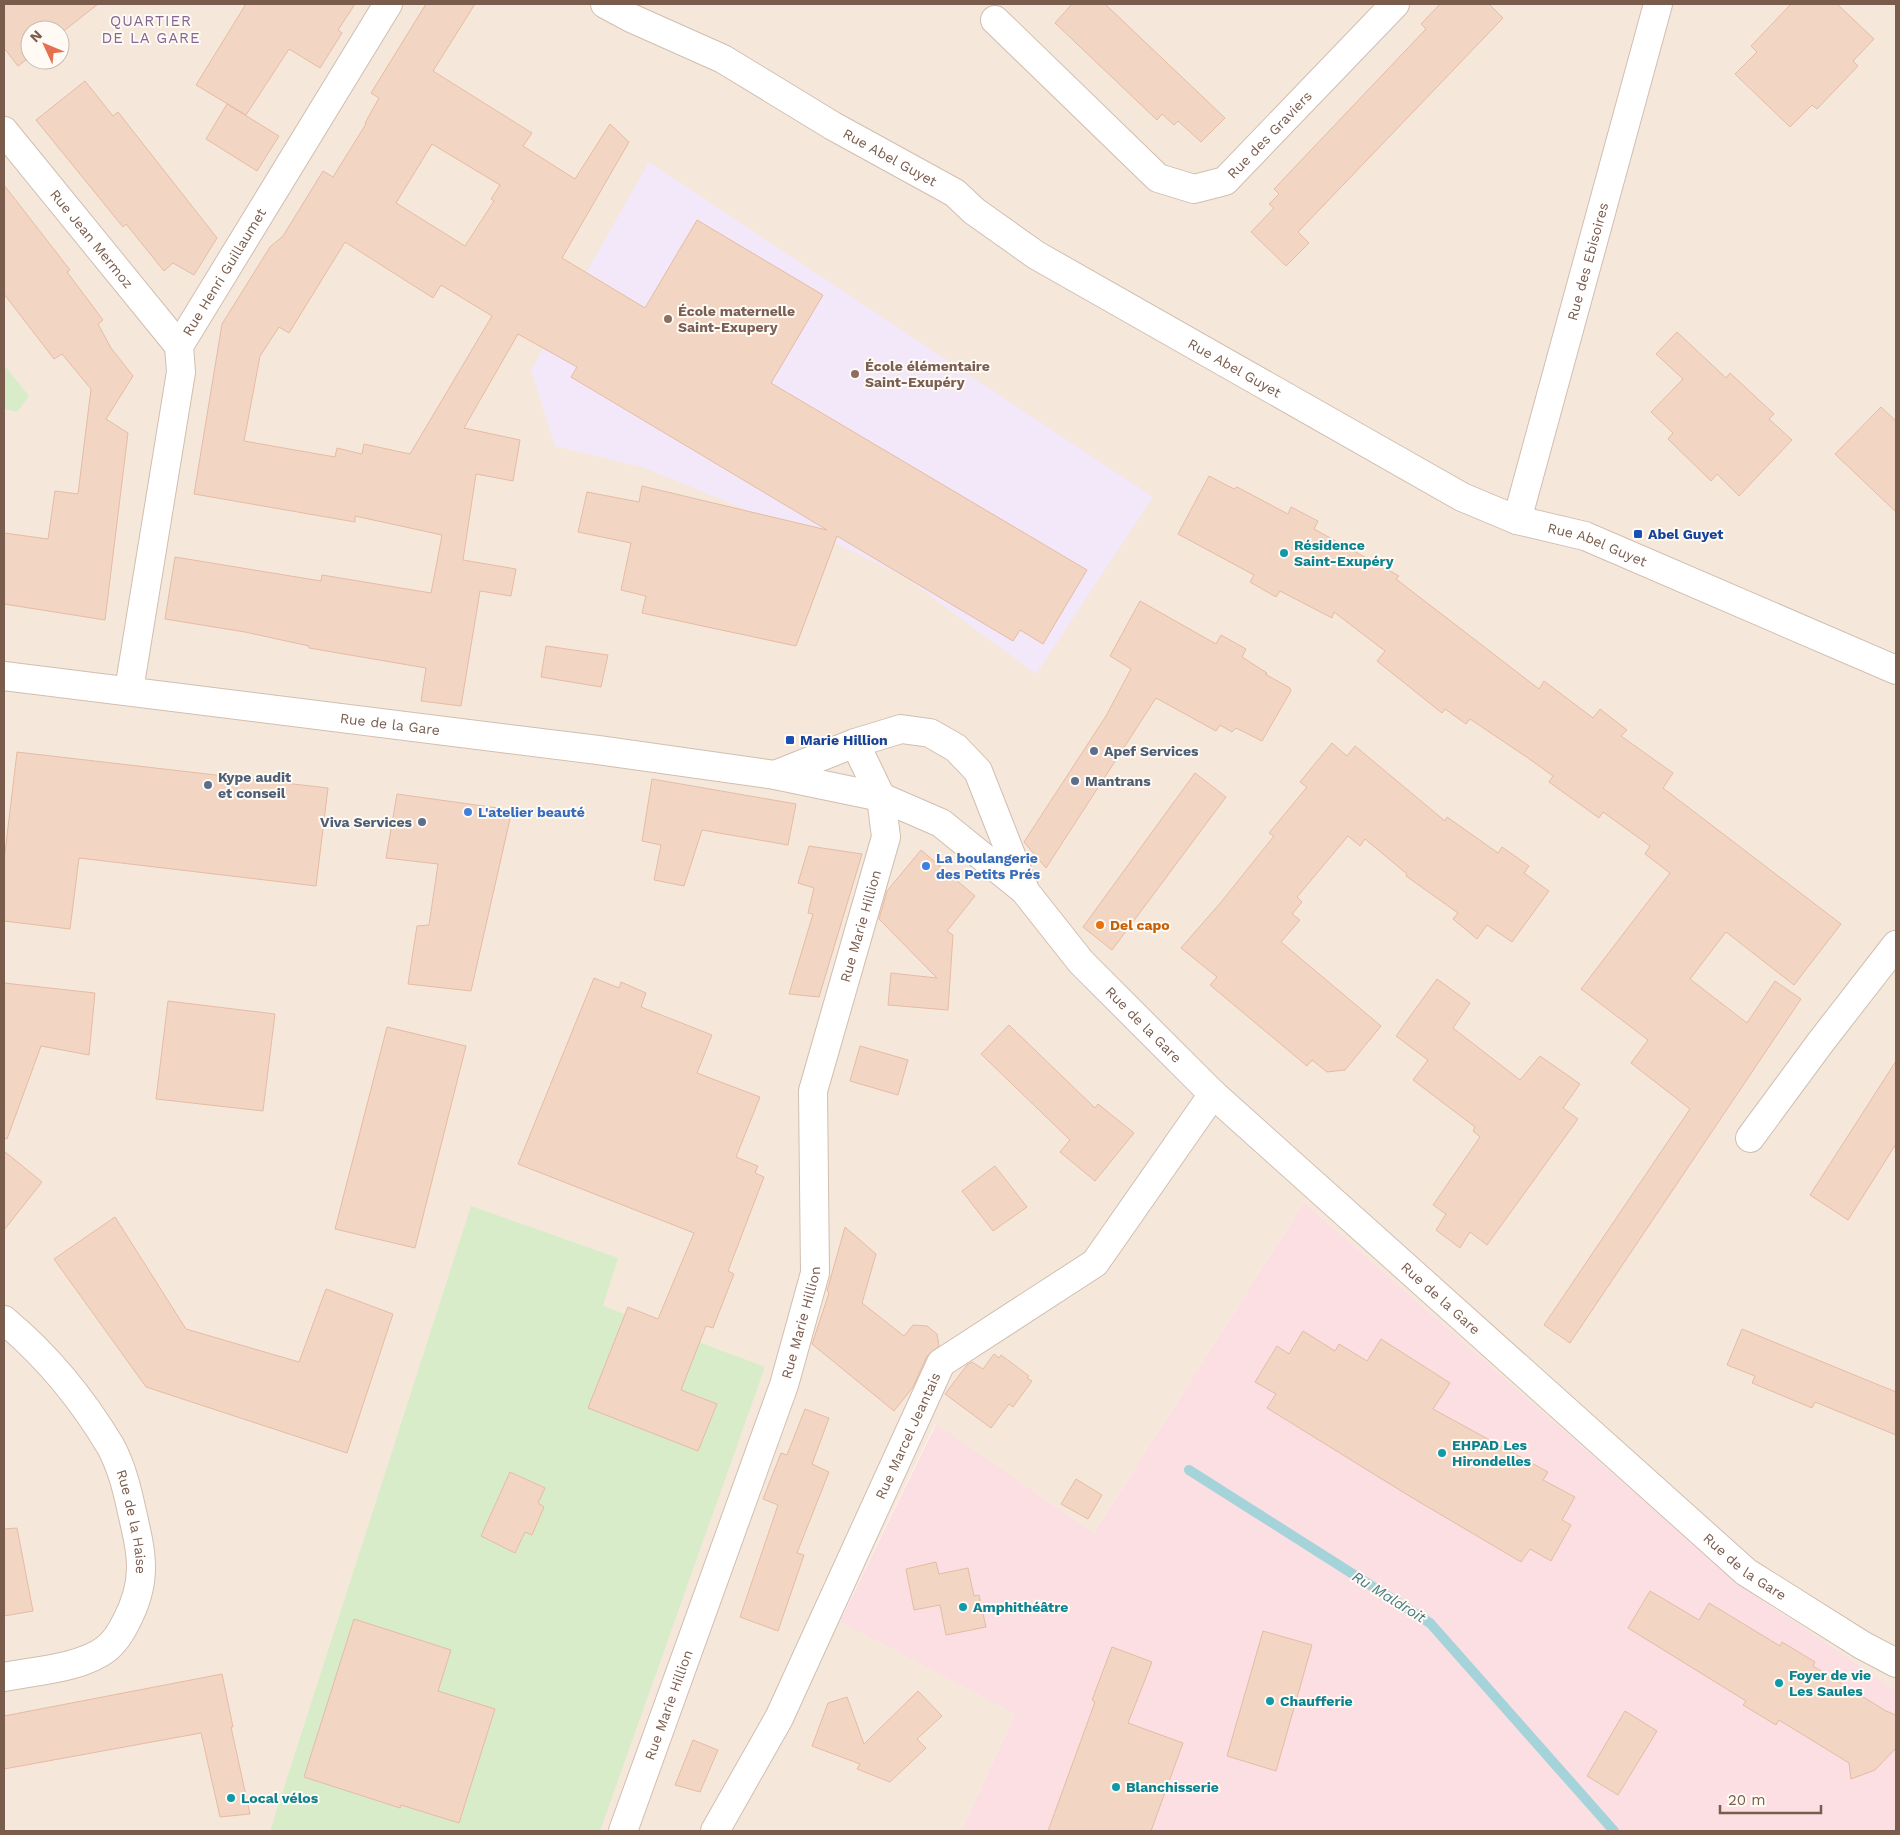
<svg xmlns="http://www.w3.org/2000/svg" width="1900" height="1835" viewBox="0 0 1900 1835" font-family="'Work Sans',sans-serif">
	<rect width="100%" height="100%" fill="#fdf6ec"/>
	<path fill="#f5e8da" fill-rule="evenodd" d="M4,4H1896V1690L1737,1583L1304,1202L1094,1533L935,1424L840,1620L1015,1714L961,1831H4ZM30,30H60V60H30Z"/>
	<path fill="#f3e8fa" d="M649,162L1153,497L1036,674L905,577L835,543L743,519L745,509L645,468L555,446L531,370Z"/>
	<path fill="#fbdfe3" d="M1304,1202L1737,1583L1896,1690V1831H961L1015,1714L840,1621L936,1424L1094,1533Z"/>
	<path fill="#d8ecc9" d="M4,365L29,396L17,412L4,409Z
		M471,1206L618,1258L603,1306L765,1367L600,1831H270Z"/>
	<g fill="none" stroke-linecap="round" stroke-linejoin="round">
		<path stroke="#a5d3da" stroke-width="10" d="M1189,1470L1430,1623L1614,1831"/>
	</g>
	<path fill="#f3d5c3" stroke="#e6bba3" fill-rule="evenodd" d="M4,4H98L60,34V30H30V57L18,66L4,48Z
		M246,4H355L338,30L342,33L320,68L289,49L246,115L196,85Z
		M426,4H475L433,71L532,133L523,146L575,179L610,124L629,142L562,258L645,308L697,220L823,295L771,383L1087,570L1043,644L1020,630L1013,641L837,536L796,646L642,613L646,596L621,590L631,543L578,532L587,492L639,502L642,486L827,530L571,377L577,367L518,334L464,428L520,440L513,481L476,474L463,560L516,569L511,596L480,591L461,706L421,701L426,668L309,648V646L245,632L165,619L175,557L321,581L322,575L431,593L442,535L355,516V522L194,494L222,324L270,247L283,236L323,171L333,177L366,124L365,123L379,98L371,93ZM432,144L500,185L491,199L494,201L465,246L396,203ZM345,242L433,298L441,285L492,316L410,454L364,444L362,454L337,448L335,457L244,441L260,356L279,327L289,333Z
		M1072,4H1105L1225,118L1201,142L1178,121L1174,125L1162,114L1157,120L1055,23Z
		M1440,4H1489L1503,18L1298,232L1309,243L1286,266L1251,232L1274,208L1269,204L1279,194L1274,189L1426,29L1421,24Z
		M1791,4H1837L1874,39L1853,61L1858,66L1817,109L1812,105L1790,127L1735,74L1757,52L1751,46Z
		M85,81L113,116L118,112L217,238L194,275L173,263L164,271L126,224L123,227L36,120Z
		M227,104L279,136L257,171L206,139Z
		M4,185L70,270L67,272L103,320L98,324L111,348L133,376L106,419L128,433L105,620L4,604V533L48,539L55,491L78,494L91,389L62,354L54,359L4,294Z
		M1677,332L1726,378L1730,373L1774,414L1769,419L1792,440L1739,496L1717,474L1711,481L1668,439L1673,433L1651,412L1683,379L1656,354Z
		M1881,407L1896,421V512L1835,454Z
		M1209,476L1234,489L1237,487L1288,514L1291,507L1318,521L1314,529L1399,576L1396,579L1539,689L1544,681L1593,718L1600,709L1627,730L1621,736L1673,773L1663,788L1841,924L1794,985L1726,932L1690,979L1747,1023L1775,981L1801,999L1570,1343L1544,1325L1690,1109L1631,1063L1648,1040L1581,989L1670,873L1645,854L1650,846L1603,812L1599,818L1549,782L1553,776L1528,758L1470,719L1466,724L1445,709L1442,713L1377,661L1385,651L1334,612L1332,618L1280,591L1276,597L1250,582L1254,575L1178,534Z
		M1140,601L1216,644L1221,635L1246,649L1242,657L1267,673L1265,674L1290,688L1291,691L1262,741L1236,728L1232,732L1220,725L1216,731L1156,698L1046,868L1024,842L1106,716L1131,669L1110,656Z
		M546,646L608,655L601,687L541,677Z
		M1332,743L1347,756L1355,746L1445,821L1447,817L1498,853L1502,847L1529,866L1524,873L1549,891L1512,942L1487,925L1477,939L1453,919L1458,913L1406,876L1407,874L1365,839L1360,846L1348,836L1297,897L1302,902L1292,914L1300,920L1281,942L1381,1026L1345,1070L1327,1072L1312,1060L1307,1066L1210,985L1217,977L1181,948L1222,901L1274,836L1269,833L1307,787L1300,782Z
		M17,752L328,788L316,886L79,858L70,929L4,921V861Z
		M1195,773L1226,797L1112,950L1083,927Z
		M652,779L796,804L788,845L702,830L684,886L654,880L661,845L642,841Z
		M397,794L512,810L471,991L408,984L417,926L429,925L438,864L386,858Z
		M809,846L862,854L819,997L789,994L813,914L808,913L814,888L798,883Z
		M921,850L975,896L947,931L953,935L948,1010L888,1005L891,973L937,978L879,919L887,891Z
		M594,978L619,988L621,982L646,993L641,1007L712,1035L697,1073L760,1097L736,1157L758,1166L755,1173L764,1177L728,1271L734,1274L713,1328L706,1326L681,1390L717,1404L698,1451L588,1408L628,1307L658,1319L694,1233L518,1164Z
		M1437,979L1470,1003L1453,1028L1520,1080L1540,1056L1580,1084L1563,1108L1578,1119L1487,1245L1470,1232L1460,1248L1436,1230L1446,1214L1433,1205L1480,1137L1473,1131L1475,1127L1413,1080L1428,1060L1396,1036Z
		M4,983L95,993L89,1055L41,1046L7,1139L4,1138Z
		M168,1001L275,1014L263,1111L156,1099Z
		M1009,1025L1095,1108L1098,1104L1134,1133L1095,1181L1060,1152L1070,1140L981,1054Z
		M387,1027L466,1046L415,1248L335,1229Z
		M860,1046L908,1060L898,1095L850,1081Z
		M1896,1061V1144L1848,1220L1810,1195Z
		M4,1151L42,1182L4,1230Z
		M995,1166L1027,1207L993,1231L962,1191Z
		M115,1217L186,1329L299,1362L326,1289L393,1314L347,1453L146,1387L54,1259Z
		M845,1227L876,1254L862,1303L904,1336L913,1325L927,1326L937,1334L939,1346L927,1356L913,1387L894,1411L812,1344L829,1293L827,1291Z
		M1742,1329L1896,1392V1435L1815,1402L1812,1408L1752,1383L1755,1376L1727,1365Z
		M1303,1331L1335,1351L1339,1344L1367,1361L1381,1339L1450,1383L1433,1409L1548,1472L1543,1480L1575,1497L1562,1520L1571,1525L1551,1561L1530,1549L1521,1562L1411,1497L1267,1408L1276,1394L1255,1382L1277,1346L1289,1354Z
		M994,1354L999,1358L1001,1355L1029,1376L1027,1378L1032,1381L1013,1407L1009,1404L991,1428L945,1394L967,1365L972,1362L983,1369Z
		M805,1409L829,1418L812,1464L829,1472L797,1553L804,1555L778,1631L740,1617L778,1505L763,1499L781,1453L787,1455Z
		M510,1472L545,1488L538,1503L544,1507L532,1535L525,1532L515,1553L481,1536Z
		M1076,1479L1102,1495L1088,1519L1061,1504Z
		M17,1528L33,1611L4,1616V1529Z
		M936,1562L939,1574L968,1568L974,1596L979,1595L986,1627L946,1635L940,1605L914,1610L906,1569Z
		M1650,1591L1699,1620L1709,1603L1780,1646L1782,1642L1815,1662L1813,1666L1886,1711L1896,1715V1748L1875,1770L1851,1779L1849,1763L1779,1720L1776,1725L1743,1705L1746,1701L1628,1628Z
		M354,1619L451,1650L438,1691L495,1709L459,1823L401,1805L400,1808L304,1777Z
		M1263,1631L1312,1645L1276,1771L1227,1756Z
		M1112,1647L1152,1662L1128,1723L1183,1743L1151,1831H1048L1095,1702L1092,1700Z
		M222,1674L233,1727H231L250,1814L220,1817L201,1733L4,1769V1716Z
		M918,1691L942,1716L917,1739L926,1748L890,1782L857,1769L860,1764L812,1746L828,1703L847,1697L864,1744Z
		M1625,1711L1657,1731L1618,1795L1587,1776Z
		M693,1740L718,1750L700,1792L675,1785Z"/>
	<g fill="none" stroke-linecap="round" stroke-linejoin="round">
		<g stroke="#d1beb0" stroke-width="30">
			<g id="minor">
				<path id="s1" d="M605,4L631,18L723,59L833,126L955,193L974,211L1036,255L1462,497L1517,520L1585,536L1896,670"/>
				<path id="s2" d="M995,20L1158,178L1194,189L1225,181L1395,4"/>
				<path id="s3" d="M4,131L179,346"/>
				<path id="s4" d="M1517,520L1658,4"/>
				<path id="s5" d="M129,690L181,372L179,346L388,4"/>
				<path d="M1750,1138L1820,1043L1896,945"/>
				<path id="s6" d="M4,1320C46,1355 83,1400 111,1447C122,1468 127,1489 132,1512C142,1555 148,1581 126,1622C122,1631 114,1643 106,1649C82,1668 34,1671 4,1677"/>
				<path id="s7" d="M623,1831L784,1385L815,1273L813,1091L886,837L881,797"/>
				<path id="s8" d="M715,1831L779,1718L941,1363L1095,1263L1213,1094"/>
			</g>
		</g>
		<g stroke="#d1beb0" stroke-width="30">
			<g id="tertiary">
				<path id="s9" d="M4,676L598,750L775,775L881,797L941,823L1024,890L1081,962L1213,1094L1746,1572L1862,1645L1896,1663"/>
				<path d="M855,743L881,797"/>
				<path d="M775,775L855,743L901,729L930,733L956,748L978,771L1024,888"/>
			</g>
		</g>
		<use href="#minor" stroke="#fff" stroke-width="28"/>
		<use href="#tertiary" stroke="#fff" stroke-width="28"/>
	</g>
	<g fill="#8d6e63" stroke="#fffaf3" stroke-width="2">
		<circle cx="668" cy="319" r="5"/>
		<circle cx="855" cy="374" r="5"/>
	</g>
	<g fill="#1a4fb4" stroke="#fffaf3" stroke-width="2">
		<rect x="1633" y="529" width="10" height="10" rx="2.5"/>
		<rect x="785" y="735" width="10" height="10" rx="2.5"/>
	</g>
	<g fill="#0f9aa8" stroke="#fffaf3" stroke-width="2">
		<circle cx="1284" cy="553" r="5"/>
		<circle cx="1442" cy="1453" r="5"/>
		<circle cx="963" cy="1607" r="5"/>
		<circle cx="1779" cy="1683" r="5"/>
		<circle cx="1270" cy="1701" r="5"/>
		<circle cx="1116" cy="1787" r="5"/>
		<circle cx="231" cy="1798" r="5"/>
	</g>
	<g fill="#5c6f8a" stroke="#fffaf3" stroke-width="2">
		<circle cx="1094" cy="751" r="5"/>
		<circle cx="1075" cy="781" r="5"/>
		<circle cx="208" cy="785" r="5"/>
		<circle cx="422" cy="822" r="5"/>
	</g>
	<g fill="#3f7fe0" stroke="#fffaf3" stroke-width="2">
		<circle cx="468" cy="812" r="5"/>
		<circle cx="926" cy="866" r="5"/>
	</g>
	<circle fill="#e8710a" stroke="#fffaf3" stroke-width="2" cx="1100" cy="925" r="5"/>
	<g text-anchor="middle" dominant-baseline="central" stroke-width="4" stroke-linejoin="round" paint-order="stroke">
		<g font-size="14" fill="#7a5c4d" stroke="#fffaf3">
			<text stroke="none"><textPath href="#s2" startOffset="361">Rue des Graviers</textPath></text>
			<text stroke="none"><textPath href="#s1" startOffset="324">Rue Abel Guyet</textPath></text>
			<text stroke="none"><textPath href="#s3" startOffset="139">Rue Jean Mermoz</textPath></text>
			<text stroke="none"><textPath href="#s4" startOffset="268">Rue des Ebisoires</textPath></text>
			<text stroke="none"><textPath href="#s5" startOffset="435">Rue Henri Guillaumet</textPath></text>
			<text stroke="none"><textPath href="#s1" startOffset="729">Rue Abel Guyet</textPath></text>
			<text stroke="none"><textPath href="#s1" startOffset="1134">Rue Abel Guyet</textPath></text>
			<text stroke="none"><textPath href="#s9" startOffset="389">Rue de la Gare</textPath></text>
			<text stroke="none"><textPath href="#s7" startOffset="944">Rue Marie Hillion</textPath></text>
			<text stroke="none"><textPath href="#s9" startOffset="1238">Rue de la Gare</textPath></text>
			<text stroke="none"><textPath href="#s9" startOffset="1642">Rue de la Gare</textPath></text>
			<text stroke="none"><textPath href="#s7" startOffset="539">Rue Marie Hillion</textPath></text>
			<text stroke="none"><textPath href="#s8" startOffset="440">Rue Marcel Jeantais</textPath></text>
			<text stroke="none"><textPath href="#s6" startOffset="245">Rue de la Haise</textPath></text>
			<text stroke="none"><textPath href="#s9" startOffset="2048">Rue de la Gare</textPath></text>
			<text stroke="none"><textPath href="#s7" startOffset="134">Rue Marie Hillion</textPath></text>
		</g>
		<g font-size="14" font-weight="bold" fill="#785e54" stroke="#fffaf3" text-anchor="start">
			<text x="678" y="311">École maternelle<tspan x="678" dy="16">Saint-Exupery</tspan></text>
			<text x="865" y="366">École élémentaire<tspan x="865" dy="16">Saint-Exupéry</tspan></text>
		</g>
		<g font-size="14" font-weight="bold" fill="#164399" stroke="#fffaf3" text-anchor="start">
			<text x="1648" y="534">Abel Guyet</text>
			<text x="800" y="740">Marie Hillion</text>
		</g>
		<g font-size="14" font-weight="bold" fill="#0d838f" stroke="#fffaf3" text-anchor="start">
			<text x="1294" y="545">Résidence<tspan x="1294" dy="16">Saint-Exupéry</tspan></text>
			<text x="1452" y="1445">EHPAD Les<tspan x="1452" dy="16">Hirondelles</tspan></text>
			<text x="973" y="1607">Amphithéâtre</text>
			<text x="1789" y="1675">Foyer de vie<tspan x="1789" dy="16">Les Saules</tspan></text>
			<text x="1280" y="1701">Chaufferie</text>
			<text x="1126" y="1787">Blanchisserie</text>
			<text x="241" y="1798">Local vélos</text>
		</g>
		<g font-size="14" font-weight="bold" fill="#4e5e75" stroke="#fffaf3" text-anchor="start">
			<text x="1104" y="751">Apef Services</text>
			<text x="218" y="777">Kype audit<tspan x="218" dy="16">et conseil</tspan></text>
			<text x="1085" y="781">Mantrans</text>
			<text x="412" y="822" text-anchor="end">Viva Services</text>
		</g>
		<g font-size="14" font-weight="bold" fill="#366cbe" stroke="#fffaf3" text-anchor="start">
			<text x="478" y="812">L'atelier beauté</text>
			<text x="936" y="858">La boulangerie<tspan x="936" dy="16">des Petits Prés</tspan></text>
		</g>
		<g font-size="14" font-weight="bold" fill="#c56008" stroke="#fffaf3" text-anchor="start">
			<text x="1110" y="925">Del capo</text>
		</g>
		<g font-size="15" letter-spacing="1" fill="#846695" stroke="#fffaf3">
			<text x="151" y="21">QUARTIER<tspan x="151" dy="17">DE LA GARE</tspan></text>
		</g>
		<g font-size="15" font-style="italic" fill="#437c86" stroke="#fffaf3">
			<text transform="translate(1389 1597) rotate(32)">Ru Maldroit</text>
		</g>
	</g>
	<rect width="1900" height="1835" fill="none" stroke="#7a5c4d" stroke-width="10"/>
	<g transform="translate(45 45) rotate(314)"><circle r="24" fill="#fffaf3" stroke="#cabbb1"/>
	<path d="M0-4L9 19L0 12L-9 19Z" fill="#e76f51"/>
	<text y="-8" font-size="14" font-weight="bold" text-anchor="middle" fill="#7a5c4d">N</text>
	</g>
	<path d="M1720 1805v8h101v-8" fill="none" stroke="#7a5c4d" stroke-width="2.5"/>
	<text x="1728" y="1805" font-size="15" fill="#7a5c4d" stroke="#fffaf3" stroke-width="4" paint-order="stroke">20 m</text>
</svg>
